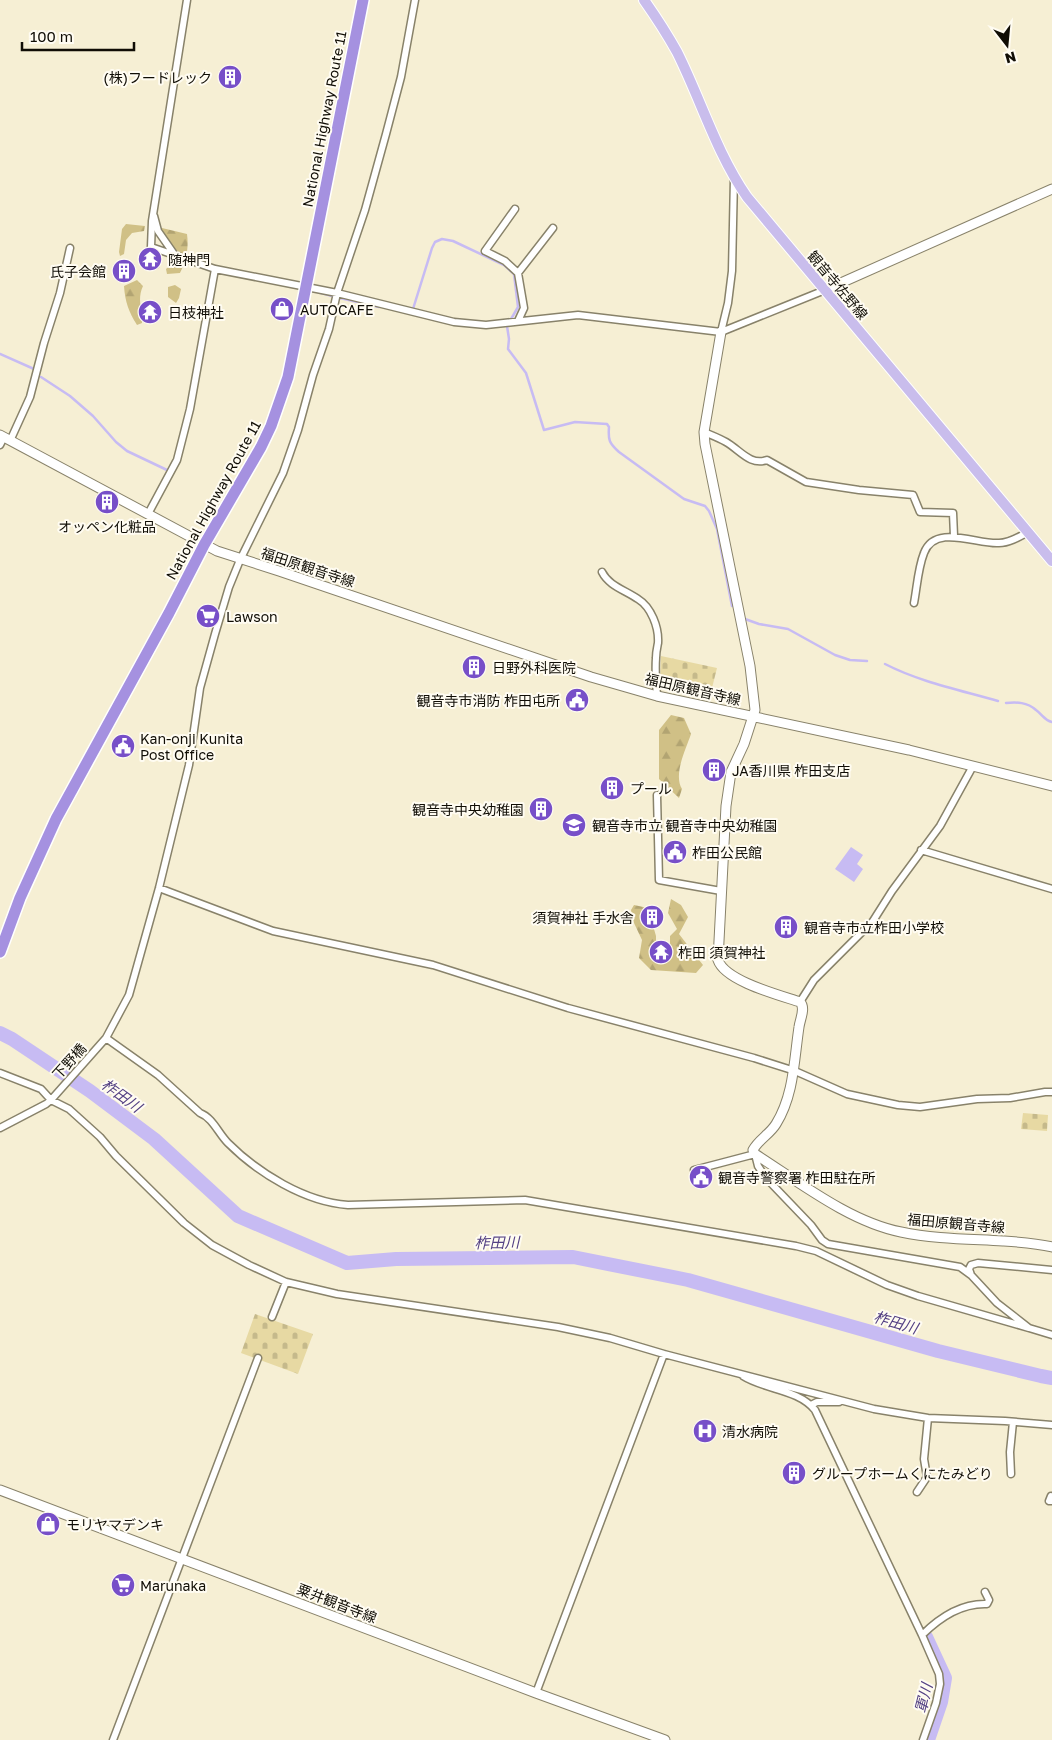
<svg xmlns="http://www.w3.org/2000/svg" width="1052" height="1740" viewBox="0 0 1052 1740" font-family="'Golos Text','Noto Sans JP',sans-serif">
	<defs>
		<pattern id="forest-firs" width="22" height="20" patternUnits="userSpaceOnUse" patternTransform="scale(1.25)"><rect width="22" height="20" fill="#d0c086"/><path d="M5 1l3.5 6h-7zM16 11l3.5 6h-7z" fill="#b2a472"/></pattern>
		<pattern id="cemetery-stones" width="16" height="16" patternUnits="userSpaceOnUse" patternTransform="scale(1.25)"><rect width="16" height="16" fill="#e7d9a3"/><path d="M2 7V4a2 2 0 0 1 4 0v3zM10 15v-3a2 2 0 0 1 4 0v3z" fill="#c5b98b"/></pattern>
	</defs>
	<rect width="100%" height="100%" fill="#f6efd4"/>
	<path fill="url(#forest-firs)" d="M126,224L145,226L144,231L132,233L126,240L124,254L120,256L119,252L122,229Z
		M162,228L187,234C189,249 186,260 180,273L167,274L166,269L182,256L174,248L161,232Z
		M158,255L162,260L159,268L152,270C147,266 141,263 142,256Z
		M137,280L143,286C137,299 142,309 142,323L137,325C129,312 125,302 124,286Z
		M175,285L181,289L179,298L176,303L168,297V287Z
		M671,715L684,718L691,734C686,749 673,774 682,789L679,798L659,779V730Z
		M671,899L681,905L688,917L679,934L703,965L696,973L651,970L639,958L642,940L634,923L631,910L634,905L648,908L656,936V950L666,962L670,956V936L677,929L668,913Z"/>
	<path fill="url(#cemetery-stones)" d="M661,656L717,668L709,700L660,688Z
		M1023,1113L1048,1115L1047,1131L1021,1129Z
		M255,1314L313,1334L298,1374L241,1353Z"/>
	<path fill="#c7bbf3" d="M851,847L863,855L857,864L863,869L854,882L835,869Z"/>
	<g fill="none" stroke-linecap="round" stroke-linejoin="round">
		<path stroke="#c7bbf3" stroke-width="2.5" d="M190,257L202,261
			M318,292L332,296
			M340,298L379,307
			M413,309L432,248L435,242L442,239L453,241L504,265L514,274L518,307L507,326L509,339L508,349L526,373L544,430L575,422L607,424L609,427C608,440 609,443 619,452L684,499L705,506L709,511L717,529L732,606
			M0,354L34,369
			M41,377L70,396L93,416L116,442L127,451L167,470
			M745,619L759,624L788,629L835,655L850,660L867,661
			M885,664C920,682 960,690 998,701
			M1006,703C1017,702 1027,702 1036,710C1043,715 1044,720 1052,722"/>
		<path stroke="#c7bbf3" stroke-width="14" d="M0,1033L12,1039L90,1091L154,1139L238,1216L347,1263L396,1259L573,1257L688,1280L938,1351L1041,1376L1052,1378
			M926,1637L945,1678L941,1702L928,1740"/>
		<g stroke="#88826a" stroke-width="9">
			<path id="street" d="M187,0L152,221L151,247L215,269L337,293L454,322L486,325L578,315L721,332L825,290
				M515,209L485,251L505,261L518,273L524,308L518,321
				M154,216L158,231L174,254
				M518,273L553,228
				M721,332L728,303L732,271L734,178
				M704,432C711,435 719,438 726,442C740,450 750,466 767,460L806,482L859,490L913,495L920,512L953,513L954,536
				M10,441L30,397L44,343L60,293L70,248
				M0,445L4,437
				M148,514L177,460L190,409L215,269
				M602,572C609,586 625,590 638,599C651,607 659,627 658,643C657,648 656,652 656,658C655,671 656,683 657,696
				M914,603C917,587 918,568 924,553C935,523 978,545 999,543C1009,543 1019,537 1028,532
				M657,795L659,880L721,891
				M921,850L1052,889
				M159,888L273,931L433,965L568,1008L754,1058L795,1071L847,1094L898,1105L920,1107L977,1099L1010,1098L1045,1092H1052
				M800,1002L814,980L873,921L892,891L940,826L973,766
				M106,1038L158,1075L200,1113C213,1118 218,1133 228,1143C258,1173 305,1202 348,1205L525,1200L796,1246L816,1251L887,1285L918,1296L1029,1328
				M0,1073L41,1089L51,1100L69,1109L100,1137L116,1156L184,1223L212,1245L249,1265L286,1282L337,1294L558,1327L610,1338L664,1354L874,1409L928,1418L1005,1421L1052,1425
				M0,1128L46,1104L51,1100L106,1038L129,995L159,888L189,765L200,688L215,634L229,587L240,560L283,473L298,430L313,375L329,329L337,293L365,210L386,134L401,77L415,0
				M694,1170L755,1154L758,1166L766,1178L811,1225L822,1240L828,1244L960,1267L971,1275L997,1303L1029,1328L1052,1335
				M971,1275L969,1269L971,1265L978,1263L1052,1270
				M272,1317L286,1282
				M743,1376C765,1390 798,1389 815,1410L922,1635L939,1674L940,1684L936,1703L923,1740
				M811,1405L817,1402H839
				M1011,1474L1010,1452L1013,1422
				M917,1492L927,1477L924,1459L928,1418
				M1051,1496L1049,1501H1052
				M922,1635C939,1618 962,1603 987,1604L989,1600L985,1592
				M536,1693L664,1354
				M113,1740L258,1358"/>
		</g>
		<g stroke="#88826a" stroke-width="11">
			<path id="secondary" d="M825,290L1052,189
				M721,332L704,432L705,444L750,666L755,710L744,744L731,772L726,806L718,960C725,981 779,995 800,1002C806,1008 800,1019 799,1027C794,1060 794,1095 776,1124C770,1134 758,1140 753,1150L755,1154C799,1182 850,1222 901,1232C934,1239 969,1239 1003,1241C1019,1242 1036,1243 1052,1247
				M0,435L217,551L279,571L591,677L657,696L909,750L1052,786
				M0,1490L536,1693L665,1740"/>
		</g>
		<g stroke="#fff" stroke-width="12">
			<path id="primary" d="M644,0C656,17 667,34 677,52C701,100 716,152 747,197L1052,561"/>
		</g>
		<g stroke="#fff" stroke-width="14">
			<path id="highway" d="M0,952L20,898L56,819L169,613L204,545L261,447L271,426L288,377L363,0"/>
		</g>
		<use href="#street" stroke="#fff" stroke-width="6"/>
		<use href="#secondary" stroke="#fff" stroke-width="9"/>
		<use href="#primary" stroke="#c9bdec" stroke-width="10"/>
		<use href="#highway" stroke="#a591e0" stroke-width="11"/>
	</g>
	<defs>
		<g id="building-disc" transform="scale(1.25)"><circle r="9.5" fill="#774fc8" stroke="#fffcf2"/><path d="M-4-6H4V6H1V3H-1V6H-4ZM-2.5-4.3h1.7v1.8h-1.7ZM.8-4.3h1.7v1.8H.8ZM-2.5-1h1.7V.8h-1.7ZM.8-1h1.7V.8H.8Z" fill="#fff"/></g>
		<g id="temple-disc" transform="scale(1.25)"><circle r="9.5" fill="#774fc8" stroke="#fffcf2"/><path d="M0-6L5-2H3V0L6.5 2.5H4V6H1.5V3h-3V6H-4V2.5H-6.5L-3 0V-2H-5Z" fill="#fff"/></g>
		<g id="shop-disc" transform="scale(1.25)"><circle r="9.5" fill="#774fc8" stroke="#fffcf2"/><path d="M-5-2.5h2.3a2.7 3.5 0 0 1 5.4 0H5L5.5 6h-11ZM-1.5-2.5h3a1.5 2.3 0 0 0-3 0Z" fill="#fff"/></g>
		<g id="supermarket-disc" transform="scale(1.25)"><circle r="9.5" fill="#774fc8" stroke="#fffcf2"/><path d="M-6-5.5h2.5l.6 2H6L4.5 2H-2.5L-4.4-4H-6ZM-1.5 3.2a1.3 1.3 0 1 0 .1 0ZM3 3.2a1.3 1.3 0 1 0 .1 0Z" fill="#fff"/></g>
		<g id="civic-disc" transform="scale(1.25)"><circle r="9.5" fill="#774fc8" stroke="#fffcf2"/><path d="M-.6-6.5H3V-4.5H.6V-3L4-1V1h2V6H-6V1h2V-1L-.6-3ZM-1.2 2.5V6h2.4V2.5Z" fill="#fff"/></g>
		<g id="school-disc" transform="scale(1.25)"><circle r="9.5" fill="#774fc8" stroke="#fffcf2"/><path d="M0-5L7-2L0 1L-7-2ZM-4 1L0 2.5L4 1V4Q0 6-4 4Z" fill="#fff"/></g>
		<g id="hospital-disc" transform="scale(1.25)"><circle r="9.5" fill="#774fc8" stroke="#fffcf2"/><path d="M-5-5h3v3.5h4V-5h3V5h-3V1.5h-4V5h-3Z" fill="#fff"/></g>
	</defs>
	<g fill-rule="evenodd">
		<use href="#building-disc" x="230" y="77"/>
		<use href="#temple-disc" x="150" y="259"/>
		<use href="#building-disc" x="124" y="271"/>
		<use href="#shop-disc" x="282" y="309"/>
		<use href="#temple-disc" x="150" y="312"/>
		<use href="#building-disc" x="107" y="502"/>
		<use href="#supermarket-disc" x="208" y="616"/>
		<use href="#building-disc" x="474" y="667"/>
		<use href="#civic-disc" x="577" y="700"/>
		<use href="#civic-disc" x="123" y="746"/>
		<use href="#building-disc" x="714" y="770"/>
		<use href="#building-disc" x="612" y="788"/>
		<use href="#building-disc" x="541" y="809"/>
		<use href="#school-disc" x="574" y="825"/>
		<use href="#civic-disc" x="675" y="852"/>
		<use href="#building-disc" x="652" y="917"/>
		<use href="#building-disc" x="786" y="927"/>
		<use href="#temple-disc" x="661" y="952"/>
		<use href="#civic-disc" x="701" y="1177"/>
		<use href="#hospital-disc" x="705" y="1431"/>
		<use href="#building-disc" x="794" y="1473"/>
		<use href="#shop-disc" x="48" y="1524"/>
		<use href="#supermarket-disc" x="123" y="1585"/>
	</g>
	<g text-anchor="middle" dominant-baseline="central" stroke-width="4" stroke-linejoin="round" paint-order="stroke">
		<g font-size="14" fill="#100d05" stroke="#fffcf2" text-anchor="start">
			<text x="212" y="77" text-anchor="end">(株)フードレック</text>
			<text x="168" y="259">随神門</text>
			<text x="106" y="271" text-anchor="end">氏子会館</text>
			<text x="300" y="309">AUTOCAFE</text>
			<text x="168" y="312">日枝神社</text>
			<text x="107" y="526" text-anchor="middle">オッペン化粧品</text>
			<text x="226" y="616">Lawson</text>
			<text x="492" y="667">日野外科医院</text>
			<text x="560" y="700" text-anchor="end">観音寺市消防 柞田屯所</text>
			<text x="140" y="738">Kan-onji Kunita<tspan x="140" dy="16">Post Office</tspan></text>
			<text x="732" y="770">JA香川県 柞田支店</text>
			<text x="630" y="788">プール</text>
			<text x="524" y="809" text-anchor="end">観音寺中央幼稚園</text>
			<text x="592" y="825">観音寺市立 観音寺中央幼稚園</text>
			<text x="692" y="852">柞田公民館</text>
			<text x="634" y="917" text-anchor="end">須賀神社 手水舎</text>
			<text x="804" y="927">観音寺市立柞田小学校</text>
			<text x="678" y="952">柞田 須賀神社</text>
			<text x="718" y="1177">観音寺警察署 柞田駐在所</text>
			<text x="722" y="1431">清水病院</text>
			<text x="812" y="1473">グループホームくにたみどり</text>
			<text x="66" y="1524">モリヤマデンキ</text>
			<text x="140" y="1585">Marunaka</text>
		</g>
		<g font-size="14" fill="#100d05" stroke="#fffcf2">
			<text transform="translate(324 119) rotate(-79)">National Highway Route 11</text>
			<text transform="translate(838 285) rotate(50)">観音寺佐野線</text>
			<text transform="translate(213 500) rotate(-61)">National Highway Route 11</text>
			<text transform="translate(308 567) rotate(18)">福田原観音寺線</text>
			<text transform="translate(693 689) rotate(13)">福田原観音寺線</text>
			<text transform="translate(69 1061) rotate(-48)">下野橋</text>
			<text transform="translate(956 1223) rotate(5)">福田原観音寺線</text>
			<text transform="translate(337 1603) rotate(21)">粟井観音寺線</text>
		</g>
		<g font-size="15" font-style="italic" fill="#544184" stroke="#fffcf2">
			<text transform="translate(122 1095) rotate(36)">柞田川</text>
			<text transform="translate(497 1242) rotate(-1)">柞田川</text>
			<text transform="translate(896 1322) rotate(16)">柞田川</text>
			<text transform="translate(923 1698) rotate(-76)">軍川</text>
		</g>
	</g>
	<g transform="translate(1007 45) rotate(164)" stroke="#fffcf2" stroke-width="4" paint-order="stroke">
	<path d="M0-4L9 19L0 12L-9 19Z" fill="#100d05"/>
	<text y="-8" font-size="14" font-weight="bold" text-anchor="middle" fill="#100d05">N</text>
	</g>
	<path d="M22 42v8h112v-8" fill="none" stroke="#100d05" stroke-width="2.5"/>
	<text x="30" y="42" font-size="15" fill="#100d05" stroke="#fffcf2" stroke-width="4" paint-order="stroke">100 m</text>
</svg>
